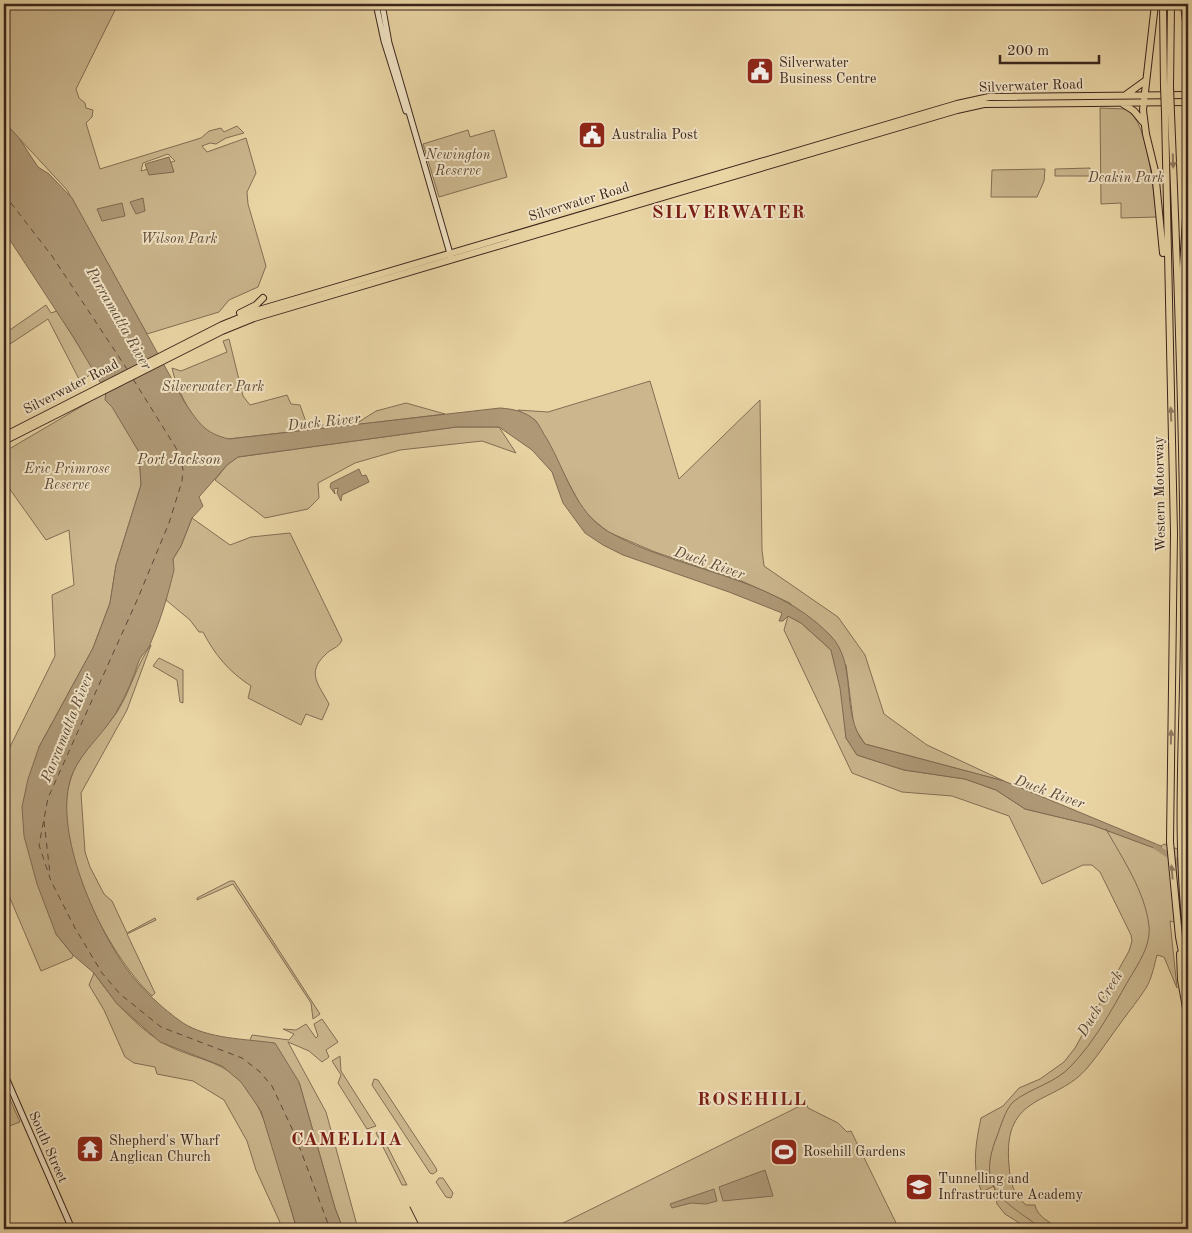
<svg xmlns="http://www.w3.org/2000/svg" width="1192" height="1233" viewBox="0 0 1192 1233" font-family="'Old Standard TT',serif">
	<rect width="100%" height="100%" fill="#e9d4a4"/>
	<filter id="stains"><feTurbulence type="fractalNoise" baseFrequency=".004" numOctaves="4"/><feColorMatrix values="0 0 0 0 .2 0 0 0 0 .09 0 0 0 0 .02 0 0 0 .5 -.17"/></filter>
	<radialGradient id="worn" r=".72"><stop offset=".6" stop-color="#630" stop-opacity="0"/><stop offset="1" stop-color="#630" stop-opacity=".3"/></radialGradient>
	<path fill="#cbb68d" stroke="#826e54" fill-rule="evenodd" d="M4,4H118L76,89L79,98L85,103L86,108L93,110L92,117L86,123L100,169L201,138L209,131L221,128L224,132L237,126L244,133L226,138L216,144L210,143L202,146L207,152L246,138L256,173L247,192L248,204L266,266L258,287L229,300L219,312L147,334L67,190L4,122ZM168,154L175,161L141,171L143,163Z
		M1100,108L1126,109C1150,124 1152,190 1157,217L1121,218V203L1101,204Z
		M468,130L470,137L494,130L507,177L439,197L423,144Z
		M1090,168L1091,176H1055V169Z
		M1045,169L1044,181L1037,197H991L992,170Z
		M46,305L51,313L57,311L95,372L80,381L48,319L4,348V334Z
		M229,339L243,396L250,405L287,395L291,404L300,405L306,422L334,427L228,439C224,438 217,438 213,435C194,427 176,387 172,368L181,371L227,352L223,341Z
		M650,381L679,479L760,400L762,550L764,566L838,617L865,655L884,714L927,745L1004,781L865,744L854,727L846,665L790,603L744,582L655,552L608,532L584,512L536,421L518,410L548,412Z
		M106,392V401L112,406L139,452L141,485L116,565L110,603L93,648L39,747L56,934L73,955L72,958L41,971L4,884V759L55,656L52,595L74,585L69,530L46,540L4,481V452Z
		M406,403L445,414L354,425L376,411Z
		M456,427H499L516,453L482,441L400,450L355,463L318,483L319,498L308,509L265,518L215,480L227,465L238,457Z
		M192,518L230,545L251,537L290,533L342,640C338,649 331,648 325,655C306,673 319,685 329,704L322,720L306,714L301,725L248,698L251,686C229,672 215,655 203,632H199L190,620L166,600L173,559L181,546Z
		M788,616L801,623L831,650L841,688L846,738L857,755L904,770L965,779L996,790L1025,809L1092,825L1161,850V846L1164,844L1188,853V926L1170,921L1177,988L1164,957L1157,955C1154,966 1152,978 1146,988C1139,999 1130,1010 1122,1021C1110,1037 1100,1053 1088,1067C1056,1106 1002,1091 1009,1165C1010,1182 1013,1194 1026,1205H1035C1037,1217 1051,1223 1061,1229H1029L1005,1214L997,1204L994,1186L982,1192C971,1168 976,1142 981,1118L1003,1106L1019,1088L1040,1079L1064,1062L1075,1048L1129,951L1132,941L1131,935L1100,872L1092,865H1083L1042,884L1009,816L952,796L902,792L852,773L784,630Z
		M151,645L127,710L81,793L85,852L90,867L104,894L112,901L127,933L155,918L156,920L127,934L155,993L152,996C107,954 51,843 70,781C77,755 102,734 117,712C131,690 136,665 151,645Z
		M159,658L183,670V703L180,702L177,680L153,666Z
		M230,881H234L320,1014L313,1019L311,1003L233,884L197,900V898Z
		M94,973C112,998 133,1024 160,1041C186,1058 218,1058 241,1081C270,1111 283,1188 297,1229H283L256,1170L247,1141L224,1100L193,1081L157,1074L155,1067L134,1063L125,1057L104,1010L89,985Z
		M322,1019L338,1042L326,1050L329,1057L322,1062L309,1051L288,1042L326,1112L358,1229H343L335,1208L299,1082L250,1040L252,1035L289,1040L294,1034L283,1029L296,1030L306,1024L316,1038L318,1036L314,1024Z
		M340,1056L341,1071L376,1126L367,1129L338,1083L341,1075L332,1061Z
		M374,1079L378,1080L436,1168L437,1171L433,1174L430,1173L372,1085Z
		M4,1086L20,1122L4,1128Z
		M806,1103L808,1108L838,1123L847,1132L851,1131L899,1229H551Z
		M379,1131L380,1132L407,1185H402L376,1133Z
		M439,1178H443L453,1193L451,1198L446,1197L436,1182Z"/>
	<path fill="#ae9876" stroke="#806a52" d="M4,122L19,138L38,167L49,174L72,198L185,403C199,423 204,433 229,439L500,408C513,409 524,411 535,420C540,425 543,434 547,439C566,472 575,512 609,532C679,572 771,574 830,635C859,664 839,714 865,744L1004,781L1161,846L1162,851L1092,825L1025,809L996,790L965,779L904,770L857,755L846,738L840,688L831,650L801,623L788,616L783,621H779L782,613L729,592L623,555L603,545L585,533L563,503L552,472L532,450L499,427H456L238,457L227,465L199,497L203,506L192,518L181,546L173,559L174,570C168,595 161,619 151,642C149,649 142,654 139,661C133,678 127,694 118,709C105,734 77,754 70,781C55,834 95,924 126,968C140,988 163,1009 183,1023C208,1039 246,1039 275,1043L299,1082L335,1208L343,1229H297L261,1111L241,1082L222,1066L160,1042L117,1004L94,973L73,955L56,934L37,884L24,836L22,807L28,779L39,747L93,648L110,603L116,565L141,485L139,452L112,407L105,400L106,392L74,338L4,231Z
		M169,157L174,172L149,175L145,164Z
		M143,198L145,211L136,214L130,202Z
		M122,203L125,216L102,221L97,209Z
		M359,469L362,476L366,475L369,482L342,495L341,501L337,493L338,488L334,489L335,494L330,487L331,483Z
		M765,1170L773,1196L723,1201L719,1187Z
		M714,1189L717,1201L706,1204L691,1203L672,1208L670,1204Z"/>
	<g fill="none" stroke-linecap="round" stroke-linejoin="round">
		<path stroke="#806a52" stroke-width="1" d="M1042,1229C1005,1200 975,1192 997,1136C1001,1126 1005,1110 1013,1102C1030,1088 1056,1083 1071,1066C1095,1041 1111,1011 1128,981C1138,964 1151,946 1149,926C1145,891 1122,858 1106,829"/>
		<path stroke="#ae9876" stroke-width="5.5" d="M1156,847L1174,859L1188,876"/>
		<path stroke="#5d4837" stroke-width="1" stroke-dasharray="6 5" stroke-linecap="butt" d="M4,194L52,256L127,369
			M133,379L176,448L183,469L182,481L169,523L138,598L48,798L39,845L51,881L75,928L102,973L120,994L161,1027L242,1058L259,1071L272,1086L295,1135L330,1229
			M44,821L50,874"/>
		<g stroke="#3a251c" stroke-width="7">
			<path id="secondary" d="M376,4L384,41L406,111
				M382,4L389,43L451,257
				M4,1073L72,1229"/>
		</g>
		<g stroke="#3a251c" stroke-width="8">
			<path id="highway" d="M1155,4L1143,110L1146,134L1155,171L1163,253
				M1163,4L1164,87
				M1184,4L1188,39
				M1170,87L1171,4
				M1127,94L1145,81
				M1123,104L1134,111L1143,122
				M1165,113L1174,533L1170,842L1179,937L1188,983
				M1171,113C1178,281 1184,451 1184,620C1184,728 1174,838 1188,946
				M240,313L256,305L263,298
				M1185,429L1183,267L1188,188
				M4,436L222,325L259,310L957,104L989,97L1188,95
				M4,441L222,331L254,318L957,110L984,104L1188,102
				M1180,954L1181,980L1188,1019"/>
		</g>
		<use href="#secondary" stroke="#f1e3c4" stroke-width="5"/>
		<use href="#highway" stroke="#e9d4a4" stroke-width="6"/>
		<path stroke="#3a251c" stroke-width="1" d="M410,1207L421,1229"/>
		<g stroke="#3a251c" stroke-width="8" stroke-linecap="butt">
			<path id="highway-bridge" d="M1164,87L1165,113
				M1170,87L1171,113"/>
		</g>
		<use href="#highway-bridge" stroke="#e9d4a4" stroke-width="6"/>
	</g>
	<defs><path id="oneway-solid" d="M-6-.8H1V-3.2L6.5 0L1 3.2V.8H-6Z" transform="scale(1.25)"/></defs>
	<g fill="#927c60">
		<use href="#oneway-solid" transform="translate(1173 161) rotate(88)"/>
		<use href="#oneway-solid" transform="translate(1171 414) rotate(-92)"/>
		<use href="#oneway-solid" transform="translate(1171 737) rotate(-89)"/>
		<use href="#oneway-solid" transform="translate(1172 872) rotate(-95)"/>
	</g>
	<defs>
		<g id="civic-square" transform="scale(1.4375)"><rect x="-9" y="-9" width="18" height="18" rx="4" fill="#8f2418" stroke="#f1e3c4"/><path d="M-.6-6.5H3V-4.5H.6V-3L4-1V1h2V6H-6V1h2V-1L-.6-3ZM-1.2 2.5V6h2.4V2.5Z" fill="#fff"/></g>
		<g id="temple-square" transform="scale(1.4375)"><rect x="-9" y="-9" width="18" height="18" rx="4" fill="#8f2418" stroke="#f1e3c4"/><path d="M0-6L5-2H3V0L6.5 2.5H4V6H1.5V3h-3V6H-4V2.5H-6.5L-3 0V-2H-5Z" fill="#fff"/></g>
		<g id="stadium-square" transform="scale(1.4375)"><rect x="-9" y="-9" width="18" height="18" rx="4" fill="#8f2418" stroke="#f1e3c4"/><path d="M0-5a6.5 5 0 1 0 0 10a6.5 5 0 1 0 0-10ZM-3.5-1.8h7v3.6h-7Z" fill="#fff"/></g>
		<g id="university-square" transform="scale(1.4375)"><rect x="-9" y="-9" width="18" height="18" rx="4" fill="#8f2418" stroke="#f1e3c4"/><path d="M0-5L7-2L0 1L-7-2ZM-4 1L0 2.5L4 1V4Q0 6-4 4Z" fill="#fff"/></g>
	</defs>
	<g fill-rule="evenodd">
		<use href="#civic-square" x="760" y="71"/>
		<use href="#civic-square" x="592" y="135"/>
		<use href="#temple-square" x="90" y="1149"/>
		<use href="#stadium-square" x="784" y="1152"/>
		<use href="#university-square" x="919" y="1187"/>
	</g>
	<g text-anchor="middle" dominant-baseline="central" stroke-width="4" stroke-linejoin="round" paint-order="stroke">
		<g font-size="14" fill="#3a251c" stroke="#f1e3c4" text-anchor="start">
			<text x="779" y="63">Silverwater<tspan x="779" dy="16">Business Centre</tspan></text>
			<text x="611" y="135">Australia Post</text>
			<text x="109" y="1141">Shepherd's Wharf<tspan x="109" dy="16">Anglican Church</tspan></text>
			<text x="803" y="1152">Rosehill Gardens</text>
			<text x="938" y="1179">Tunnelling and<tspan x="938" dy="16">Infrastructure Academy</tspan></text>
		</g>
		<g font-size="14" fill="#3a251c" stroke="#f1e3c4">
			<text transform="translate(1031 86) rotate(-2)">Silverwater Road</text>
			<text transform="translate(579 202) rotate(-17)">Silverwater Road</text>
			<text transform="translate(71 387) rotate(-27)">Silverwater Road</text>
			<text transform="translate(1160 494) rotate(-91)">Western Motorway</text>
			<text transform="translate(48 1147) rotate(66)">South Street</text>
		</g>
		<g font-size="14" font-style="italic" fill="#5e4938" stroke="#f1e3c4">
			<text x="458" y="155">Newington<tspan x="458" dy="16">Reserve</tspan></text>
			<text x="1126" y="178">Deakin Park</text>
			<text x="179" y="239">Wilson Park</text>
			<text x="213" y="387">Silverwater Park</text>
			<text x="67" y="469">Eric Primrose<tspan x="67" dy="16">Reserve</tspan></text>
		</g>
		<g font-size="15" font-style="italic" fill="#5d4837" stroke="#f1e3c4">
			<text transform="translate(118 319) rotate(60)">Parramatta River</text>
			<text transform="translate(324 423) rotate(-6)">Duck River</text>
			<text x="179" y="460">Port Jackson</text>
			<text transform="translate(709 564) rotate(19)">Duck River</text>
			<text transform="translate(68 728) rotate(-68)">Parramatta River</text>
			<text transform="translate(1049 793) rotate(20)">Duck River</text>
			<text transform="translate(1101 1004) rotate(-59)">Duck Creek</text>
		</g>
		<g font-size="19" font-weight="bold" letter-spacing="1" fill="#7a1f14" stroke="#f1e3c4">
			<text x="729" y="213">SILVERWATER</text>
			<text x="752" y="1100">ROSEHILL</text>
			<text x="347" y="1140">CAMELLIA</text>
		</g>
	</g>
	<rect width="1192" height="1233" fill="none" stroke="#e9d4a4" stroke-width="20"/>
	<rect x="5" y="5" width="1182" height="1223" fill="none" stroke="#3a251c" stroke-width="2.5"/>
	<rect x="10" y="10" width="1172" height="1213" fill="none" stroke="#3a251c"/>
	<path d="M1000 55v8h99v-8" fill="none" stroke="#3a251c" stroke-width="2.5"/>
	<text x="1007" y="55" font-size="15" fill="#3a251c" stroke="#f1e3c4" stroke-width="4" paint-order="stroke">200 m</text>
	<rect width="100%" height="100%" filter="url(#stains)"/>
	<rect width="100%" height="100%" fill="url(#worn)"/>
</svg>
